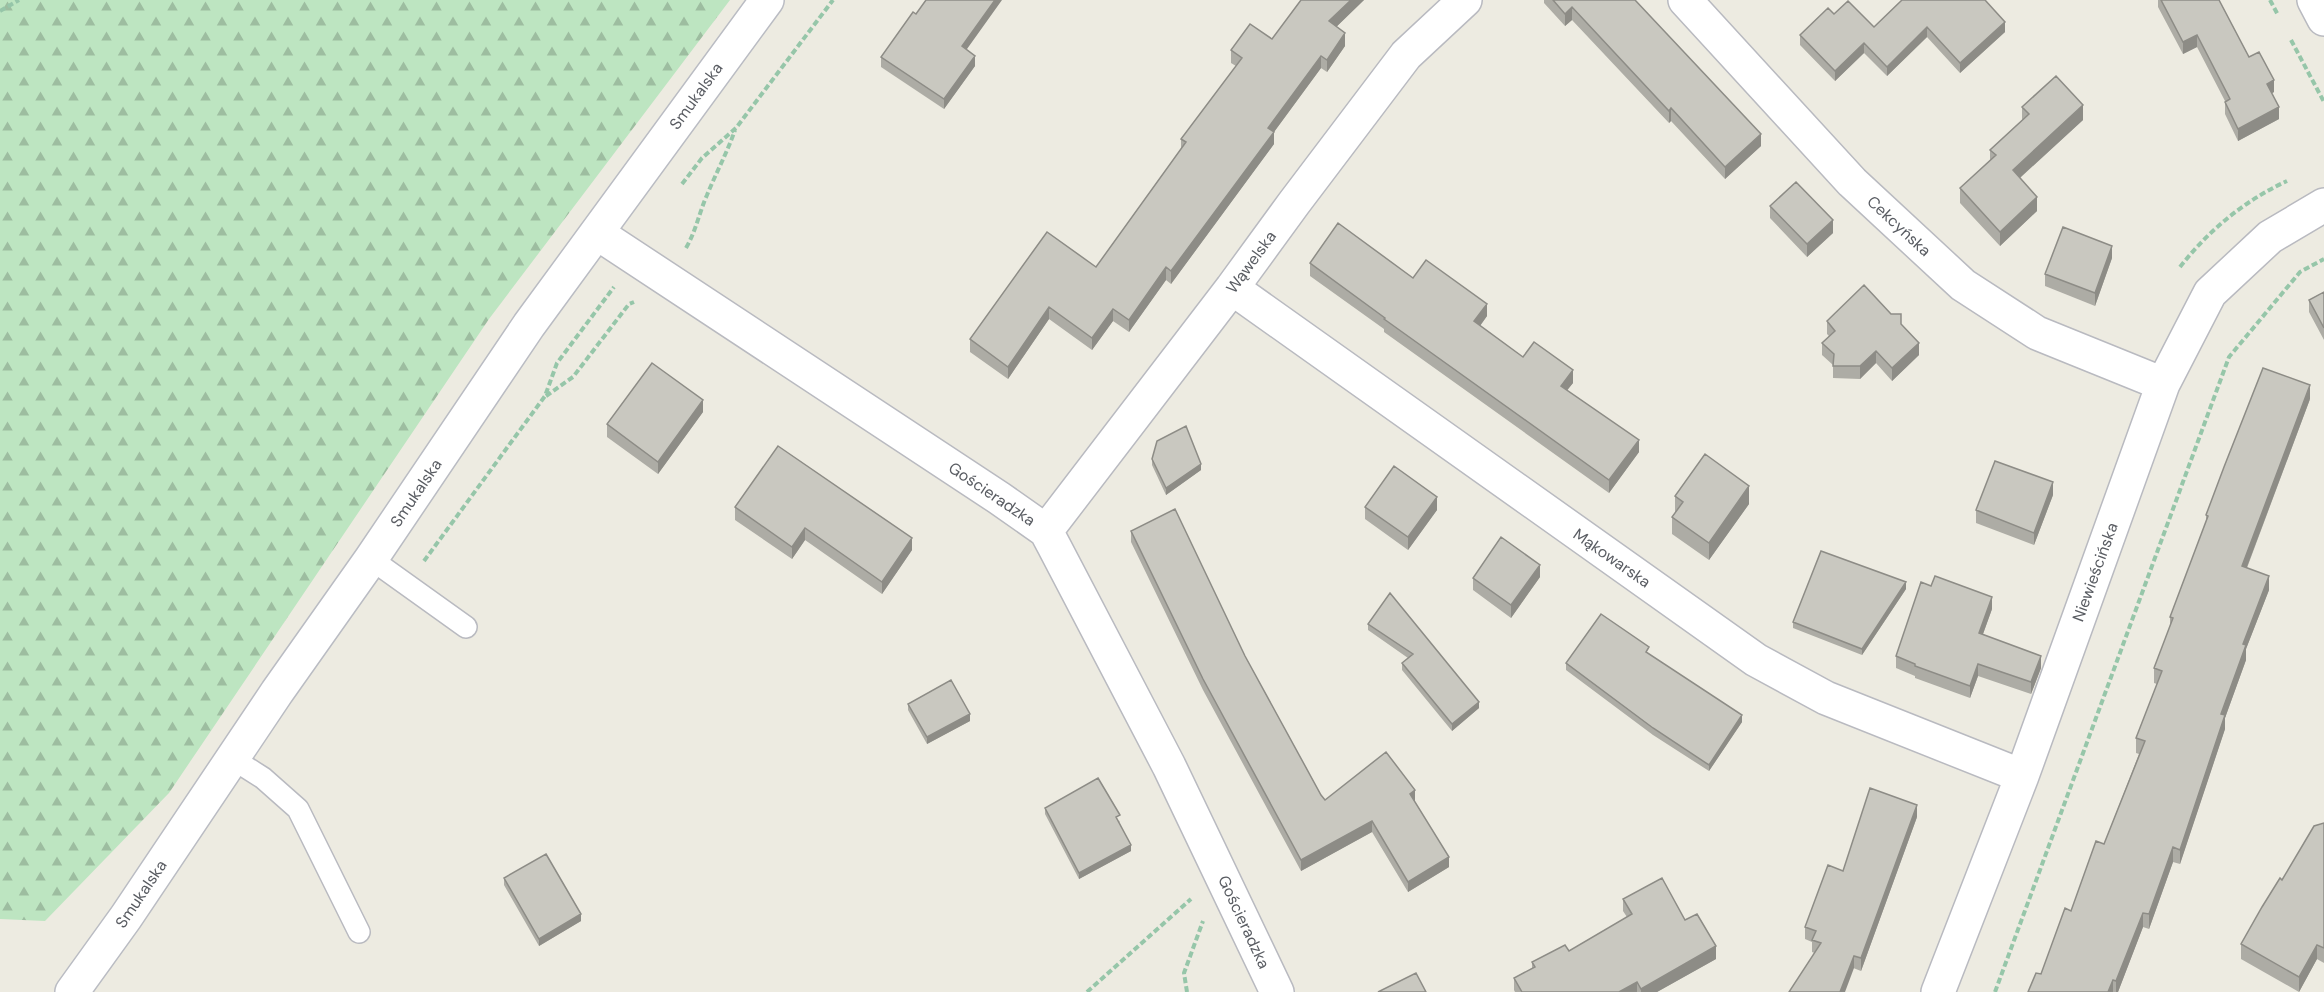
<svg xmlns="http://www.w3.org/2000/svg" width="2324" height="992" viewBox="0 0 2324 992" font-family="'DM Sans',sans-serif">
	<defs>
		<pattern id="forest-firs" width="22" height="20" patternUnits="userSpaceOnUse" patternTransform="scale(1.5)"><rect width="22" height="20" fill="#bde5c1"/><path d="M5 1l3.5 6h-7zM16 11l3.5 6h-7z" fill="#9dbda0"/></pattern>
	</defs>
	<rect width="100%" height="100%" fill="#edebe1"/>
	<path fill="url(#forest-firs)" d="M0,0H730L489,319L169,793L45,921L0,919Z"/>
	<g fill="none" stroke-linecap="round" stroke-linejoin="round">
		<g stroke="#b9bac0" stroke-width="24">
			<path id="lane" d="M371,559L466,627
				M233,759L263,778L298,809L359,932"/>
		</g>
		<g stroke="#b9bac0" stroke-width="36">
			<path id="street" d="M1685,0L1852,182L1963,285L2037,333L2163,384
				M2314,0L2324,19
				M597,233L999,498L1046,531L1054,546L1169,766L1277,992
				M1232,288L1756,660L1826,698L2022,776
				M1046,531L1232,288L1294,203L1406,55L1465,0
				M1938,992L2022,776L2163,384L2210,293L2270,237L2324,205"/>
		</g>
		<g stroke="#babcc3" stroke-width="36">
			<path id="secondary" d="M72,992L126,917L277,692L371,559L529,325L767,0"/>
		</g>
		<path stroke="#96c6a9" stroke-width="4" stroke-dasharray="6 3" stroke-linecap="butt" d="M2270,0L2278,15
			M0,11L19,0
			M2291,40L2324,102
			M682,184L702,158L736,128L833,0
			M686,248C696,231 699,213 707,195C716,173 727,153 735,130
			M2180,267C2209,230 2244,201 2287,181
			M546,396L573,377L629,304L634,302
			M424,561L545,396L557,363L614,287
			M1087,992L1191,899
			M1187,992L1184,973L1203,921
			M1995,992L2229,357L2300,272L2324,259"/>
		<use href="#lane" stroke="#fff" stroke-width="21"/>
		<use href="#street" stroke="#fff" stroke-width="33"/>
		<use href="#secondary" stroke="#fff" stroke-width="33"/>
	</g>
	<path fill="#adaca5" d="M1301,0H1364L1336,27L1345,46L1327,72L1321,68L1274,132V144L1254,171L1171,284L1166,280L1129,332L1113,321L1092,350L1049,319L1008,379L970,352V339L1096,267L1181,149V139L1236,66L1231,63V50L1272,39Z
		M1544,0H1635L1761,146L1725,179L1671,121L1669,123L1572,20L1565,26L1544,3Z
		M1902,0L2005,32L1960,73L1927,37L1887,76L1864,53L1835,81L1800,45V35L1834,14L1874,27Z
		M2158,0H2219L2249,57L2274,92L2272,93L2279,119L2238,141L2225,114V101L2197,47L2183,54L2158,7Z
		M966,50L975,66L944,109L881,67V57Z
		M2022,107L2083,120L2020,178L2037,211L2000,246L1960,203V188L1990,160V150L2022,120Z
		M1770,206L1833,233L1807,257L1770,218Z
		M2112,258L2095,306L2045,286V274Z
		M1310,263L1413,278L1487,316L1480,326L1523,357L1573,383L1567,390L1639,452L1609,493L1384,332V329L1310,276Z
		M2324,292V340L2309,312V300Z
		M1827,321L1901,324L1919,355L1892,381L1876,363L1860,379L1833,378V365L1822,355V343L1829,336L1827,334Z
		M2310,399L2247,568L2269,590L2246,649V660L2225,718V729L2180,864L2173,862L2149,929L2143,927L2118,992H2028L2041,974L2071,911L2104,844L2139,754L2136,753V738L2157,684L2154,683V668L2170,627V617L2206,522V515Z
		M703,412L658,474L607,437V424Z
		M1152,459L1201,470L1166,495L1152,465Z
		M2053,495L2034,545L1976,523V510Z
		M1675,496L1749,504L1709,560L1672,534V517L1675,513Z
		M735,507L912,550L882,594L805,540L792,559L735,520Z
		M1365,507L1437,510L1408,550L1365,519Z
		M1131,531L1245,656L1321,795L1325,800L1415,801L1414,802L1449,867L1408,892L1372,832L1301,871L1203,690L1131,542Z
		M1540,577L1511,618L1473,590V578Z
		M1906,589L1862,655L1793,628V622Z
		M1390,593L1479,708L1452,731L1402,670V663L1408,658L1368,630V624Z
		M1992,609L1983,634L2041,668L2031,694L1978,676L1970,698L1915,678V676L1896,668V656Z
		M1649,654L1742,722L1709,771L1653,735L1566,670V663Z
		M908,704L970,721L927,744L908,710Z
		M1045,808L1120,821L1119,822L1131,851L1079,879L1045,814Z
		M1917,817L1861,971L1812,952V942L1805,939V927L1843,871Z
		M2324,823V963L2317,959L2299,992L2241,959V944L2282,880Z
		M504,878L581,921L539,946L504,885Z
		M1623,899L1685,920L1716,959L1657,992H1515L1514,990V978L1532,968V962L1569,951L1627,917L1623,911Z"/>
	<path fill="#8d8c86" d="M995,0H1002L962,56V46Z
		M1351,0H1364L1329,34V21Z
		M1572,7V20L1565,26V14Z
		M2005,22V32L1960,73V63Z
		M1927,27V37L1887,76V67Z
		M1345,33V46L1327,72V60Z
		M2197,35V47L2183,54V42Z
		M1864,43V53L1835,81V71Z
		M975,56V66L944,109V99Z
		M1321,56V68L1274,132V144L1171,284V271L1268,128Z
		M2274,80V92L2267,96V84Z
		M2083,105V120L2013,184V170Z
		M2279,107V119L2238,141V129Z
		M1671,108V121L1669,123V111Z
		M1761,134V146L1725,179V167Z
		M2037,197V211L2000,246V232Z
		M1833,220V233L1807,257V244Z
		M2112,246V258L2095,306V293Z
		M1166,267V280L1129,332V320Z
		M1487,304V316L1474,334V321Z
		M1049,307V319L1008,379V367Z
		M1113,309V321L1092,350V338Z
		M1919,343V355L1892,381V368Z
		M1876,351V363L1860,379V366Z
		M1573,370V383L1561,398V386Z
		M2310,385V399L2242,580V566Z
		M703,400V412L658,474V462Z
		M1639,440V452L1609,493V480Z
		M1201,464V470L1166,495V488Z
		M2053,482V495L2034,545V533Z
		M1749,486V504L1709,560V543Z
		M1437,497V510L1408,550V537Z
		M805,528V540L792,559V547Z
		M912,538V550L882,594V582Z
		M1540,565V577L1511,618V605Z
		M2269,576V590L2246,649V660L2225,718V729L2180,864V850L2243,644Z
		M1906,582V589L1862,655V649Z
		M1992,597V609L1979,645V633Z
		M2041,656V668L2031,694V682Z
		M1978,664V676L1970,698V686Z
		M1479,702V708L1452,731V724Z
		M970,714V721L927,744V737Z
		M1742,715V722L1709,771V765Z
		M1415,790V801L1410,805V794Z
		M1917,805V817L1861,971V958Z
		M1372,821V832L1301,871V860Z
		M1131,845V851L1079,879V873Z
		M2173,847V862L2149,929V914Z
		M1449,857V867L1408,892V882Z
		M2143,913V927L2118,992H2116V981Z
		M581,914V921L539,946V939Z
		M2317,945V959L2299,992V977Z
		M1716,946V959L1657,992H1641V989Z
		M1854,956V968L1845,992H1840Z
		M2113,980V992H2108Z
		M1637,982V992H1619Z"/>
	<path fill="#c9c8c0" stroke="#8d8c86" stroke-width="1.5" d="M926,0H995L962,46L975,56L944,99L881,57L913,12L916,14Z
		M1301,0H1351L1329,21L1345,33L1327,60L1321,56L1268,128L1274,132L1254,159L1171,271L1166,267L1129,320L1113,309L1092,338L1049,307L1008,367L970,339L1047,232L1096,267L1186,142L1181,139L1242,58L1231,50L1250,24L1272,39Z
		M1553,0H1635L1761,134L1725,167L1671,108L1669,111L1572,7L1565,14Z
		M1902,0H1985L2005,22L1960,63L1927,27L1887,67L1864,43L1835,71L1800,35L1828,8L1834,14L1848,1L1874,27Z
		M2161,0H2219L2249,57L2259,52L2274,80L2267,84L2279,107L2238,129L2225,102L2230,99L2197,35L2183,42Z
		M2056,76L2083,105L2013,170L2037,197L2000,232L1960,188L1996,155L1990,150L2029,114L2022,107Z
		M1796,182L1833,220L1807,244L1770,206Z
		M1338,223L1413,278L1426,260L1487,304L1474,321L1523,357L1534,342L1573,370L1561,386L1639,440L1609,480L1384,319L1385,318L1310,263Z
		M2063,227L2112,246L2095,293L2045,274Z
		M1864,285L1891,314H1901V324L1919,343L1892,368L1876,351L1860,366H1833L1834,354L1822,343L1835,331L1827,321Z
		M2324,292V328L2309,300Z
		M652,363L703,400L658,462L607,424Z
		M2263,368L2310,385L2242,566L2269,576L2243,644L2246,645L2221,714L2225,715L2180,850L2173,847L2149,914L2143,913L2116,981L2113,980L2108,992H2028L2036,973L2041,974L2065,908L2071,911L2096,841L2104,844L2145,741L2136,738L2162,671L2154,668L2173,618L2170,617L2208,516L2206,515L2224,467Z
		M1186,426L1201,464L1166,488L1152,459L1157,441Z
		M778,446L912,538L882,582L805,528L792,547L735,507Z
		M1705,454L1749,486L1709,543L1672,517L1683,502L1675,496Z
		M1995,461L2053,482L2034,533L1976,510Z
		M1394,466L1437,497L1408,537L1365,507Z
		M1175,509L1245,656L1321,795L1325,800L1386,752L1415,790L1410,794L1449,857L1408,882L1372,821L1301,860L1203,679L1131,531Z
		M1501,537L1540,565L1511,605L1473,578Z
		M1821,551L1906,582L1862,649L1793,622Z
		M1935,576L1992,597L1979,633L2041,656L2031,682L1978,664L1970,686L1915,666V664L1896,656L1921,582L1931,586Z
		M1390,593L1479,702L1452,724L1402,663L1413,654L1368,624Z
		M1601,614L1649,647L1646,652L1742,715L1709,765L1653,728L1566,663Z
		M951,680L970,714L927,737L908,704Z
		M1098,778L1120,815L1116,817L1131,845L1079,873L1045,808Z
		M1870,788L1917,805L1861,958L1854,956L1840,992H1789L1821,943L1812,940L1816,931L1805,927L1828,865L1843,871Z
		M2324,823V948L2317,945L2299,977L2241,944L2262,907L2280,878L2282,880L2314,826Z
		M546,854L581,914L539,939L504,878Z
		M1662,878L1685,920L1697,914L1716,946L1641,989L1637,982L1619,992H1522L1514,978L1535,967L1532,962L1565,945L1569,951L1632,914L1623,899Z
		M1416,973L1426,992H1378Z"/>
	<g text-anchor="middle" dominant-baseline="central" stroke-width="6" stroke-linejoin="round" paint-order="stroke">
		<g font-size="16" fill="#595c62" stroke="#fff">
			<text transform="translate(696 96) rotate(-54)">Smukalska</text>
			<text transform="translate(1899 226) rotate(43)">Cekcyńska</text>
			<text transform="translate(1251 262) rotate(-54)">Wąwelska</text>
			<text transform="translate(416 493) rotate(-56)">Smukalska</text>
			<text transform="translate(992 494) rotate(34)">Gościeradzka</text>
			<text transform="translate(1612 558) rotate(35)">Mąkowarska</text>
			<text transform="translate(2095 572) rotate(-70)">Niewieścińska</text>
			<text transform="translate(141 894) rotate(-56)">Smukalska</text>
			<text transform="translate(1244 922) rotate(65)">Gościeradzka</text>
		</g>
	</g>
</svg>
